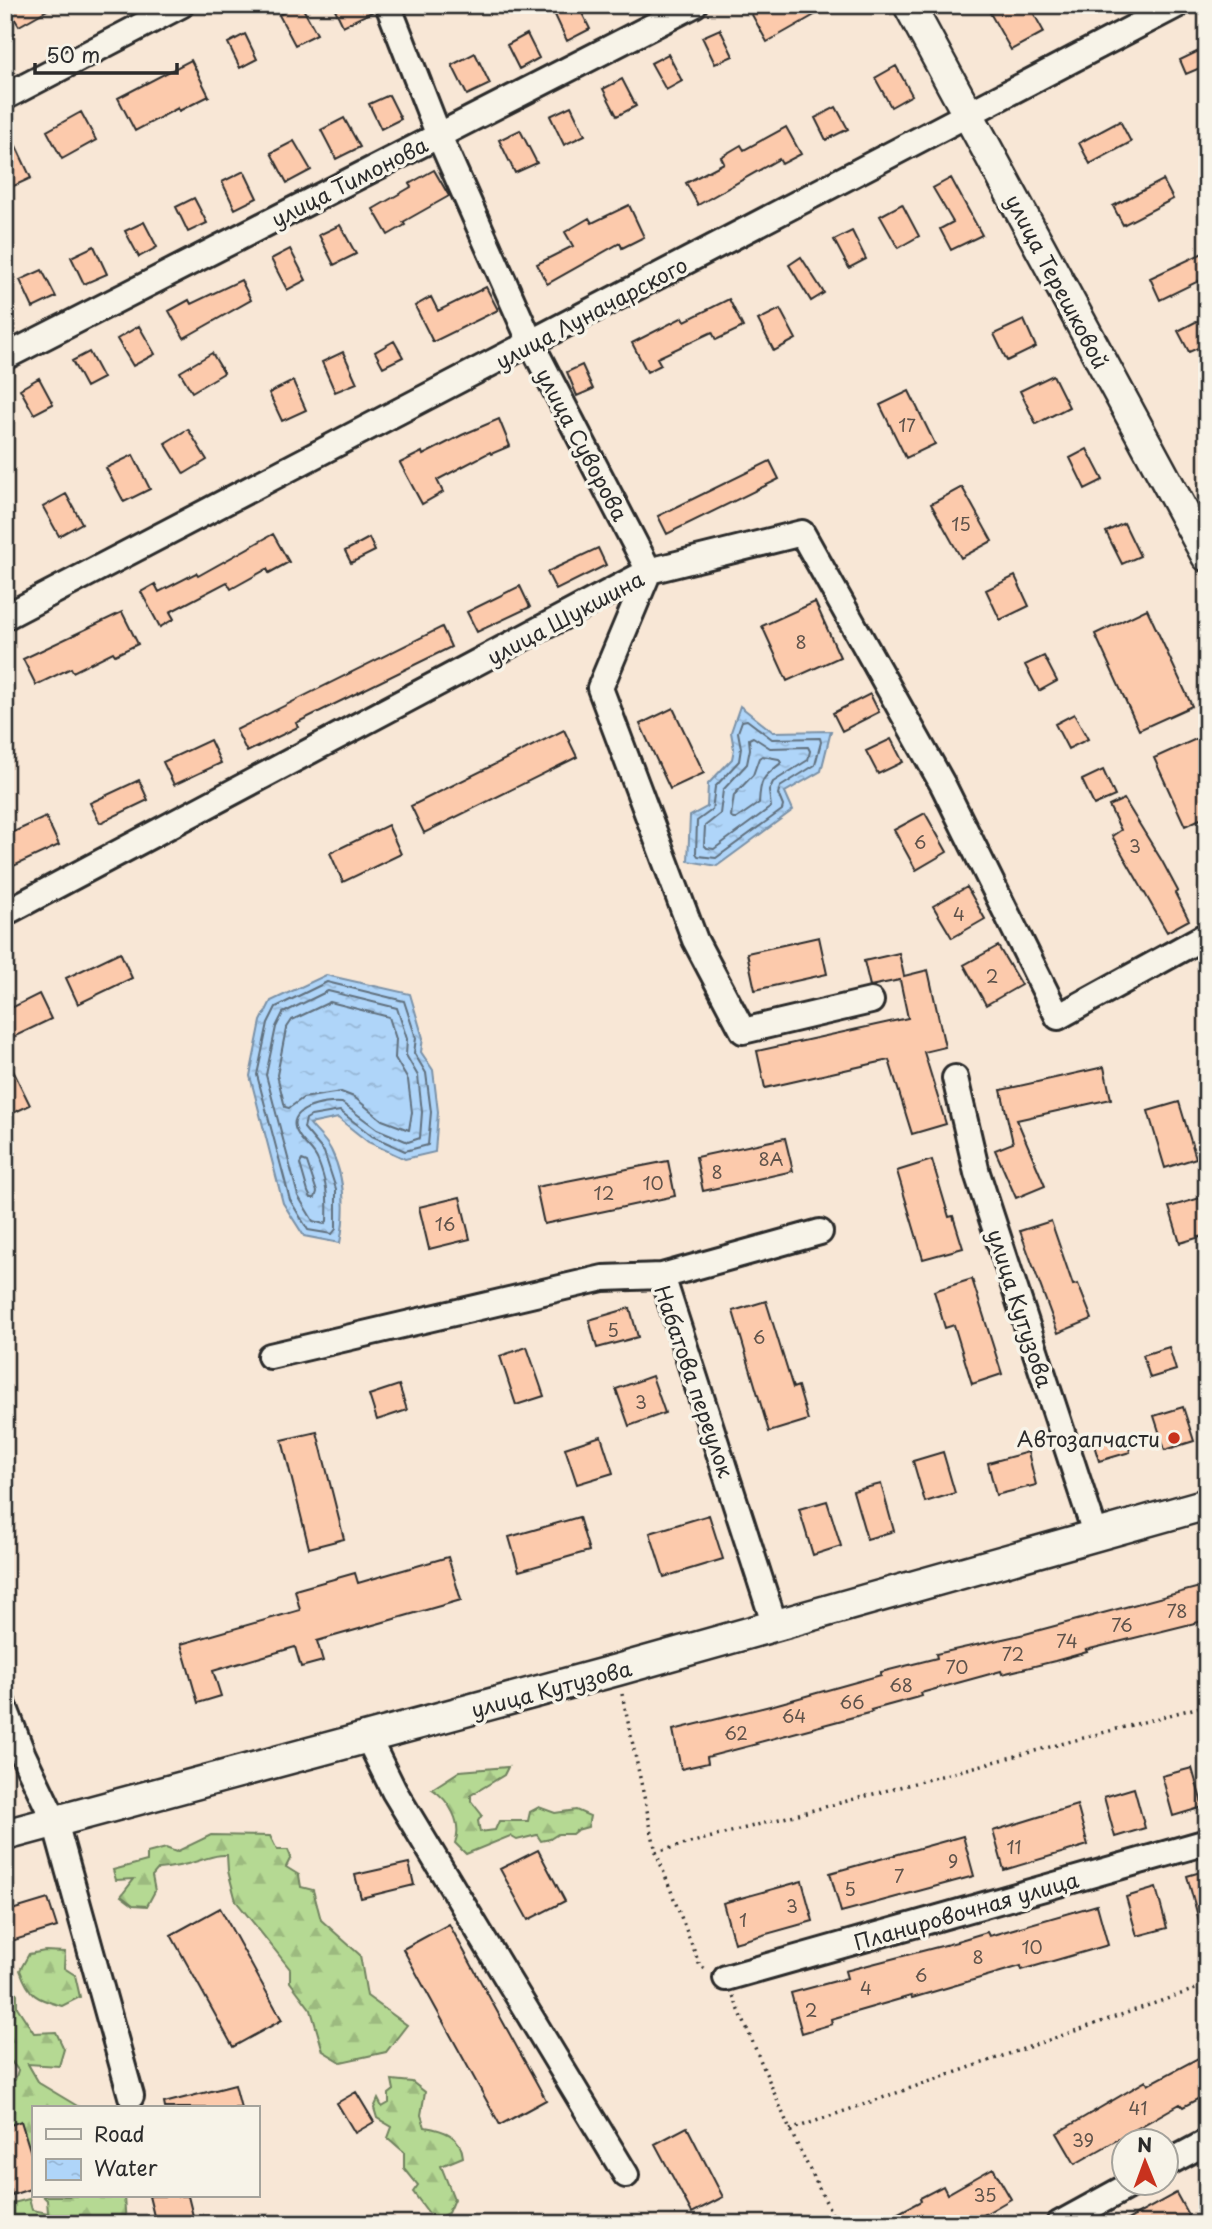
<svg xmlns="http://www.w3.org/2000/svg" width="1212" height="2229" viewBox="0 0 1212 2229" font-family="'Playpen Sans',sans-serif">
	<defs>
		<pattern id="forest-firs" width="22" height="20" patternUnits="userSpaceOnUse" patternTransform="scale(1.75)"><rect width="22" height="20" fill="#b5d993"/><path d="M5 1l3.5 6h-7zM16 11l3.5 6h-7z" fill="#9cba7f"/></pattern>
		<pattern id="water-ripples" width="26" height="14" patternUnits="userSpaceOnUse" patternTransform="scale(1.75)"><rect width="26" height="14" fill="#afd5f9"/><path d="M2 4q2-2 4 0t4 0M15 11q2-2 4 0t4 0" fill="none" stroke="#97b7d6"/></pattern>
	</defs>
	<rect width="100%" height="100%" fill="#f8e7d6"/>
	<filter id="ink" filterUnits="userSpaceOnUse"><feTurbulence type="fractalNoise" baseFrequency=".0143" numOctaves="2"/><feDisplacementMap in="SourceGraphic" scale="14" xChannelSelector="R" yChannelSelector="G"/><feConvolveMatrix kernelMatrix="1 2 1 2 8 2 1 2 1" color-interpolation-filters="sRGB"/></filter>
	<g filter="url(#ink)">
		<path fill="url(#forest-firs)" stroke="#70825f" stroke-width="2" d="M508,1767L504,1775L471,1795V1801L482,1815L478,1821L480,1832L495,1830L499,1821H528L530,1812L539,1807L555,1813L576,1810L590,1816L588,1827L577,1830L572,1834H558L550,1839L541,1841L537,1835L517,1840L510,1836L466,1854L455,1843C463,1823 449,1800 432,1789L460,1771Z
			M211,1835L270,1836L277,1850H288L291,1857L286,1867L299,1875L301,1887L313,1890L321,1920L360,1955L367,1996L407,2025L386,2052L341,2062L323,2051L311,2010L290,1982V1969L236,1901L228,1871L227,1855C215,1854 209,1858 198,1861C185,1865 172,1868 158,1869L152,1876L155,1891L147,1906L133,1905L121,1896L134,1879L116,1880L113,1870L147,1861V1853L166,1848L176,1852Z
			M45,1951L65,1952L64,1968L75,1975L80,1997L62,2006C36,1999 29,1996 20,1970L29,1954Z
			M5,1974L17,1994V2007L34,2033L56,2032L64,2049L59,2066L28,2064L39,2083L79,2107L33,2108V2186L13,2128L5,2126V2083L15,2080L18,2070L5,2054Z
			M392,2080L412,2082L425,2092L421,2115L425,2127C443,2130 461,2135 463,2157L441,2166L454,2199L448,2213L434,2220L413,2192L418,2185L404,2168V2152L388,2138L392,2127L377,2118L374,2108L378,2099L382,2107L389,2103V2094L394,2090Z
			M43,2196H124L126,2224H77L64,2220L27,2222L5,2218V2205L29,2199L32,2210L48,2213L47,2200Z"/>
		<path fill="url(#water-ripples)" stroke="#7a91a7" stroke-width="2" d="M740,706L773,732L831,731L821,771L785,792L793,810L717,866L688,861L690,816L707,807L708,784L732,759L734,749L731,732Z
			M326,975L410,994L423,1038L421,1052L433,1070L438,1112L435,1152L405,1159L368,1142L338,1118L310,1124C316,1132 326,1140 331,1150C345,1178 346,1212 340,1243L304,1236L283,1203L250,1076L261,1021L271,1001Z"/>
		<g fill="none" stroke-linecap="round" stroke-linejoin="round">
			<path stroke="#606f7d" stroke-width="2" d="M747,720L772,739L820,738L821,742L815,765L780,787L778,794L783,806L782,810L716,858L698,856L696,853L697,821L712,810L715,787L739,761L741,748L738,732L742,721Z
				M753,737L770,748L808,747L810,751L808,760L773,782L769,791L771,807L714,849L707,848L704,845L705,826L720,814L723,790L747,764L750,749L749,739Z
				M762,756L779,759L781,763C763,777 760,779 759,803L736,819H733L731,816L734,795L753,775L759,758Z
				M327,982L404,1001L416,1038L414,1053L426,1073L431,1112L428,1145L405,1151L372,1136L340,1111L311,1116L306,1119L304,1128L324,1152L336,1189V1229L332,1234L308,1230L290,1200L257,1075L268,1023L276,1007Z
				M328,991L397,1008L407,1039L406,1055L418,1076L422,1112L420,1138L408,1142L377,1129L342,1103C325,1101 282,1109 298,1134C303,1144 314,1150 318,1161C327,1184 328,1196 327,1221L324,1224L313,1221L298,1196L266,1075L276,1027L283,1013Z
				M330,1002L389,1017L396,1039L395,1058L408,1080L412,1112L409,1130L382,1120L354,1097L341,1092L303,1098L289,1108L285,1107L277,1075L286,1029L292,1020Z
				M302,1160L307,1162L317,1192L315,1198H311L308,1192L300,1164Z"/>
		</g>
		<path fill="#fccaac" stroke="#2b2b2b" stroke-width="2" d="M6,5H56L19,26Z
			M297,5H301L317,34L295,45L279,15Z
			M333,5H373L374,11L343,26Z
			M574,5H578L590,29L567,41L555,15Z
			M765,5H832L767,42L751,13Z
			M1005,5H1029L1044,32L1011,50L990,13Z
			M720,29L733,56L715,64L702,37Z
			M245,34L257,59L240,68L228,43Z
			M527,34L539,58L519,69L507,45Z
			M1207,47V65L1186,74L1180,60Z
			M475,53L490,84L467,95L452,65Z
			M668,54L682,81L666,90L651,63Z
			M191,60L209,96L179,111L178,108L135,131L118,98Z
			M896,66L912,95L891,107L875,78Z
			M622,79L636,106L617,116L603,89Z
			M389,95L401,119L381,129L369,104Z
			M571,106L585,135L564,145L550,116Z
			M836,107L848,129L826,140L815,118Z
			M81,112L96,140L62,159L47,131Z
			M344,118L360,147L336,159L321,130Z
			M1120,121L1131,142L1090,164L1079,143Z
			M786,127L801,154L782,164L779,159L698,205L686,183L724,163L721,157L741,145L744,150Z
			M520,130L537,163L515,173L499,140Z
			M294,141L311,170L287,183L271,153Z
			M16,146L31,178L5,190V151Z
			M434,170L449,196L403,222L405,225L388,235L373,209L411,187L409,184Z
			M244,171L257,198L235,209L222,182Z
			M951,178L982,235L951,250L940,229L953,222L933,188Z
			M1163,180L1173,199L1123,225L1113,206Z
			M194,198L207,223L188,232L176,207Z
			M902,204L919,236L898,248L880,216Z
			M629,205L644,237L622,248L620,243L547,284L537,264L573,246L565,232L589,218L592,223Z
			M144,222L157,247L139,257L125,231Z
			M340,225L356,254L334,265L319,235Z
			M852,231L866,259L849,268L834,240Z
			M94,246L107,274L84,284L71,257Z
			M290,249L306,280L287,290L271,259Z
			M1207,251V277L1160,300L1150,278Z
			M801,257L824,293L811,301L789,265Z
			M42,270L56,297L33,308L20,280Z
			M241,280L251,300L184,338L169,311L189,300L191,304Z
			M486,287L498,310L433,342L415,306L431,297L438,311Z
			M729,299L743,327L716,340L712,332L657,358L661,365L647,372L632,343L683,317L685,321Z
			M780,309L796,339L774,351L758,320Z
			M1207,316V344L1189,352L1178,331Z
			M1024,320L1036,347L1007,361L994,334Z
			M139,326L155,354L133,366L117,339Z
			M394,341L403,357L383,367L375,352Z
			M89,352L103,378L86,387L72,361Z
			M343,352L357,383L335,392L322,362Z
			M212,353L224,373L192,392L180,372Z
			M582,365L593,389L577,396L567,372Z
			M1053,375L1069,407L1036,424L1020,391Z
			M39,378L53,404L34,414L20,389Z
			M293,381L306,410L282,421L269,393Z
			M909,391L935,444L906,458L880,405Z
			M499,419L510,446L491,454L490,452L437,480L443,492L422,504L400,463L422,452L423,455L462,435Z
			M188,429L207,460L184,474L165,443Z
			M1087,449L1103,480L1085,489L1070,458Z
			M133,455L150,489L124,502L106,468Z
			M770,461L779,479L667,534L658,516Z
			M962,487L992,541L961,558L931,504Z
			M66,494L82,523L59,536L43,507Z
			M1124,523L1140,556L1122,564L1106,532Z
			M273,534L289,562L269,573L267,569L231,589L227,582L170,612L174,619L160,627L141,592L155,584L159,592L196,573L198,576Z
			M369,538L375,551L351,563L345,551Z
			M598,548L606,565L556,590L547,572Z
			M1015,576L1029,606L1000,620L986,590Z
			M520,586L530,607L477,632L467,612Z
			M815,602L840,657L787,681L762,626Z
			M1147,609L1192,706L1139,730L1095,634Z
			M122,612L138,644L115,655L113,652L73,672L71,668L36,685L23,659Z
			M442,627L451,647L296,723L298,727L247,752L236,730Z
			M1044,656L1057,681L1039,691L1025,665Z
			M870,694L879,712L842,731L833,713Z
			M673,708L704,773L670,789L640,724Z
			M1074,714L1088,739L1068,749L1055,724Z
			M564,730L577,757L424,833L411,806Z
			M1207,734V816L1185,826L1154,758Z
			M891,739L903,762L878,774L866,751Z
			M210,740L221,763L174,785L163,762Z
			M1103,770L1115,796L1094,805L1082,780Z
			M139,780L148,800L100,823L90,803Z
			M1124,799L1162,861L1178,891L1175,893L1189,920L1167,932L1112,836L1121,830L1109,806Z
			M925,813L947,852L916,870L894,830Z
			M46,817L59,845L5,870V836Z
			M388,825L401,854L343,882L330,853Z
			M967,887L985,919L952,938L933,906Z
			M819,937L827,974L755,990L747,953Z
			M998,946L1021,985L986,1005L964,965Z
			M120,952L132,978L78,1004L66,978Z
			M899,953L904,976L928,970L945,1047L924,1052L946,1124L912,1134L889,1060L765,1088L757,1051L908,1018L900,980L870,986L864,961Z
			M39,994L51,1019L5,1041V1011Z
			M5,1054L30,1105L5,1117Z
			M1104,1067L1111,1099L1017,1120L1045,1186L1016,1198L995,1150L1013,1143L1001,1090Z
			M1179,1102L1196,1158L1165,1168L1148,1111Z
			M785,1138L793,1171L703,1191L696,1157Z
			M932,1160L949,1217L953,1216L963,1248L923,1259L897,1171Z
			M668,1161L675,1196L544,1224L536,1187Z
			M1207,1196V1235L1180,1243L1169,1207Z
			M460,1197L470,1239L429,1249L419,1207Z
			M1051,1221L1073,1285L1078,1284L1092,1319L1058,1333L1020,1231Z
			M972,1279L1002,1374L972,1384L954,1325L945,1328L934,1291Z
			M766,1301L793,1388L798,1386L808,1420L769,1432L733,1311Z
			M630,1308L638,1337L597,1348L589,1320Z
			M527,1347L544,1396L516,1405L500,1356Z
			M1169,1347L1176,1370L1150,1378L1143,1355Z
			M652,1376L665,1413L629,1426L616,1389Z
			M399,1385L407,1410L377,1420L369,1395Z
			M1183,1407L1194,1441L1165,1450L1154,1416Z
			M317,1432L344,1539L309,1548L282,1440Z
			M1125,1433L1130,1452L1099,1461L1093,1442Z
			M601,1436L613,1473L577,1484L565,1448Z
			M943,1452L955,1493L925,1502L913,1461Z
			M1028,1452L1036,1485L996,1495L988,1463Z
			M881,1484L894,1531L867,1539L853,1491Z
			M827,1501L841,1546L813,1555L799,1509Z
			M709,1515L723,1559L664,1577L650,1533Z
			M579,1517L589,1551L519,1571L509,1537Z
			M448,1557L461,1600L317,1641L323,1661L301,1667L295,1647L213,1671L221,1696L198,1703L181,1644L300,1610L295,1590L355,1573L358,1583Z
			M1207,1585V1620L1086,1650L1087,1652L1055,1661L1002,1674L1001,1671L921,1693L922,1696L871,1710L872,1712L756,1743L757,1744L707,1757L708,1763L681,1769L673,1730L774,1705L881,1675V1672L937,1658L936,1654L1025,1634Z
			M1192,1768L1203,1807L1173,1816L1162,1776Z
			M1134,1788L1145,1828L1115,1837L1104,1797Z
			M1077,1805L1088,1845L1004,1870L993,1831Z
			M963,1836L974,1876L841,1912L830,1873Z
			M538,1850L565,1901L528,1920L500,1869Z
			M409,1863L414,1885L361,1898L355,1875Z
			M1207,1870V1930L1202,1931L1187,1876Z
			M802,1881L813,1921L734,1943L723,1903Z
			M1156,1888L1167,1928L1137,1936L1126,1897Z
			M48,1899L57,1927L5,1943V1912Z
			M1097,1905L1108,1945L1022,1970L1021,1966L912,1998L911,1996L831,2019L832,2024L802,2033L791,1993L847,1978L845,1971L957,1942V1941L987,1932L989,1936Z
			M220,1908L282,2020L233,2047L171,1935Z
			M449,1924L546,2100L500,2125L403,1949Z
			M1200,2057L1207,2069V2094L1183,2107L1180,2104L1075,2164L1057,2133L1146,2081L1148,2085Z
			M235,2085L241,2108H165L164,2103Z
			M356,2092L374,2122L355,2133L337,2103Z
			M21,2121L33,2160V2188L12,2195L5,2173V2127Z
			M687,2127L723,2197L692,2213L655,2144Z
			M993,2168L1011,2199L968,2224H878L921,2201L920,2198L943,2186L947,2194Z
			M1176,2193L1193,2224H1120Z
			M149,2196H188L195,2224H156Z"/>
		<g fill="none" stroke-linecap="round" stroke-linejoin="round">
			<g stroke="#2b2b2b" stroke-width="30">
				<path id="minor" d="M388,5L439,136L531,343L649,571L600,688L695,940L743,1031L871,1001
					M5,97L181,5
					M5,357L694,5
					M5,617L1177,5
					M5,913L649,571L802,533L943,785L1058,1017L1207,935
					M955,1078L977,1173L1096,1536
					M662,1276L820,1232
					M270,1356L603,1278L662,1276L775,1626
					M5,1708L23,1755L55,1822L131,2096
					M368,1738L394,1791L626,2175
					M726,1978L1207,1842
					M1166,2164L1207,2142
					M1059,2224L1132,2184"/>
			</g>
			<g stroke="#2b2b2b" stroke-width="35">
				<path id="major" d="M909,5L1207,556
					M5,1835L617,1670L1207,1504"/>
			</g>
			<path stroke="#2b2b2b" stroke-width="3.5" stroke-dasharray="2 5" stroke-linecap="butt" d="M622,1694L656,1852L700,1966L708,1970
				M656,1852L1207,1705
				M733,1996L790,2130L837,2224
				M790,2130L1207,1985"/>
			<use href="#minor" stroke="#f7f3e8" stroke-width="24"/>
			<use href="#major" stroke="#f7f3e8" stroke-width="30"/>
		</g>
	</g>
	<circle fill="#c8321e" stroke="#f7f3e8" stroke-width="2.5" cx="1174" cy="1438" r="7"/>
	<g text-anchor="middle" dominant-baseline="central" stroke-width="7" stroke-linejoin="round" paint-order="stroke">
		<g font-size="18" fill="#5f534b">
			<text x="907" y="424">17</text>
			<text x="961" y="523">15</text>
			<text x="801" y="641">8</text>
			<text x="920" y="841">6</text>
			<text x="1135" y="845">3</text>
			<text x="959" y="913">4</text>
			<text x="992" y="975">2</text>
			<text x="771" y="1158">8А</text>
			<text x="717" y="1171">8</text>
			<text x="653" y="1182">10</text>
			<text x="604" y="1192">12</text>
			<text x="445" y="1223">16</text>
			<text x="613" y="1329">5</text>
			<text x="759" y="1336">6</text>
			<text x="641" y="1401">3</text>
			<text x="1177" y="1610">78</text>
			<text x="1122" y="1624">76</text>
			<text x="1067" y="1640">74</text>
			<text x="1013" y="1653">72</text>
			<text x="957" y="1666">70</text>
			<text x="901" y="1684">68</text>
			<text x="852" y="1701">66</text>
			<text x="794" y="1715">64</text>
			<text x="736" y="1732">62</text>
			<text x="1014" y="1846">11</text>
			<text x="953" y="1860">9</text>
			<text x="899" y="1875">7</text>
			<text x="850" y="1888">5</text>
			<text x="792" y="1905">3</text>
			<text x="743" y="1919">1</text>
			<text x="1032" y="1946">10</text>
			<text x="978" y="1956">8</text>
			<text x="921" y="1974">6</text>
			<text x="866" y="1987">4</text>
			<text x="811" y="2009">2</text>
			<text x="1138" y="2107">41</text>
			<text x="1083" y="2139">39</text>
			<text x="985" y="2194">35</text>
		</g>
		<g font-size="21" fill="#2b2b2b" stroke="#f7f3e8">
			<text transform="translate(349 181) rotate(-27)">улица Тимонова</text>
			<text transform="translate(1058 281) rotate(62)">улица Терешковой</text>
			<text transform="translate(591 312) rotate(-28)">улица Луначарского</text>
			<text transform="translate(583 444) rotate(62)">улица Суворова</text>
			<text transform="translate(565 617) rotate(-28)">улица Шукшина</text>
			<text transform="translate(1021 1308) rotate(72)">улица Кутузова</text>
			<text transform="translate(695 1381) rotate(71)">Набатова переулок</text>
			<text transform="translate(551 1688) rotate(-15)">улица Кутузова</text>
			<text transform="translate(966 1910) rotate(-16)">Планировочная улица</text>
		</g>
		<g font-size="21" fill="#2b2b2b" stroke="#f7f3e8" text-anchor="end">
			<text x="1160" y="1438">Автозапчасти</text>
		</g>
	</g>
	<rect width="1212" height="2229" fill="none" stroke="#f7f3e8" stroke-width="28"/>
	<rect x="14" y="14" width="1184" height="2201" fill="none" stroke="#2b2b2b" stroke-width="2.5" filter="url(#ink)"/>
	<rect x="32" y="2106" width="228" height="91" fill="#f7f3e8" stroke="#a5a39c" stroke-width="2"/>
	<rect x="46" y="2129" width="35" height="10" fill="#f7f3e8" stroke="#a5a39c" stroke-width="2"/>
	<text x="94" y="2142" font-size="21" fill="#2b2b2b">Road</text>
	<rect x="46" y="2159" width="35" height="21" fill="url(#water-ripples)" stroke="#a5a39c" stroke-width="2"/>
	<text x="94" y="2176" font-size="21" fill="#2b2b2b">Water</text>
	<g transform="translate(1145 2162) rotate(359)"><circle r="33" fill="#f7f3e8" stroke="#a5a39c" stroke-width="2"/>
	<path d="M0-5L12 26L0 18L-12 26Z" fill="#c8321e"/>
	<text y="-10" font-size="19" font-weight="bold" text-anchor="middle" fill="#2b2b2b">N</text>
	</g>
	<path d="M35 63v10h142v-10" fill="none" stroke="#2b2b2b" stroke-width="3.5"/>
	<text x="46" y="63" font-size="21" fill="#2b2b2b" stroke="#f7f3e8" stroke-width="5" paint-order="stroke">50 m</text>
</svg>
